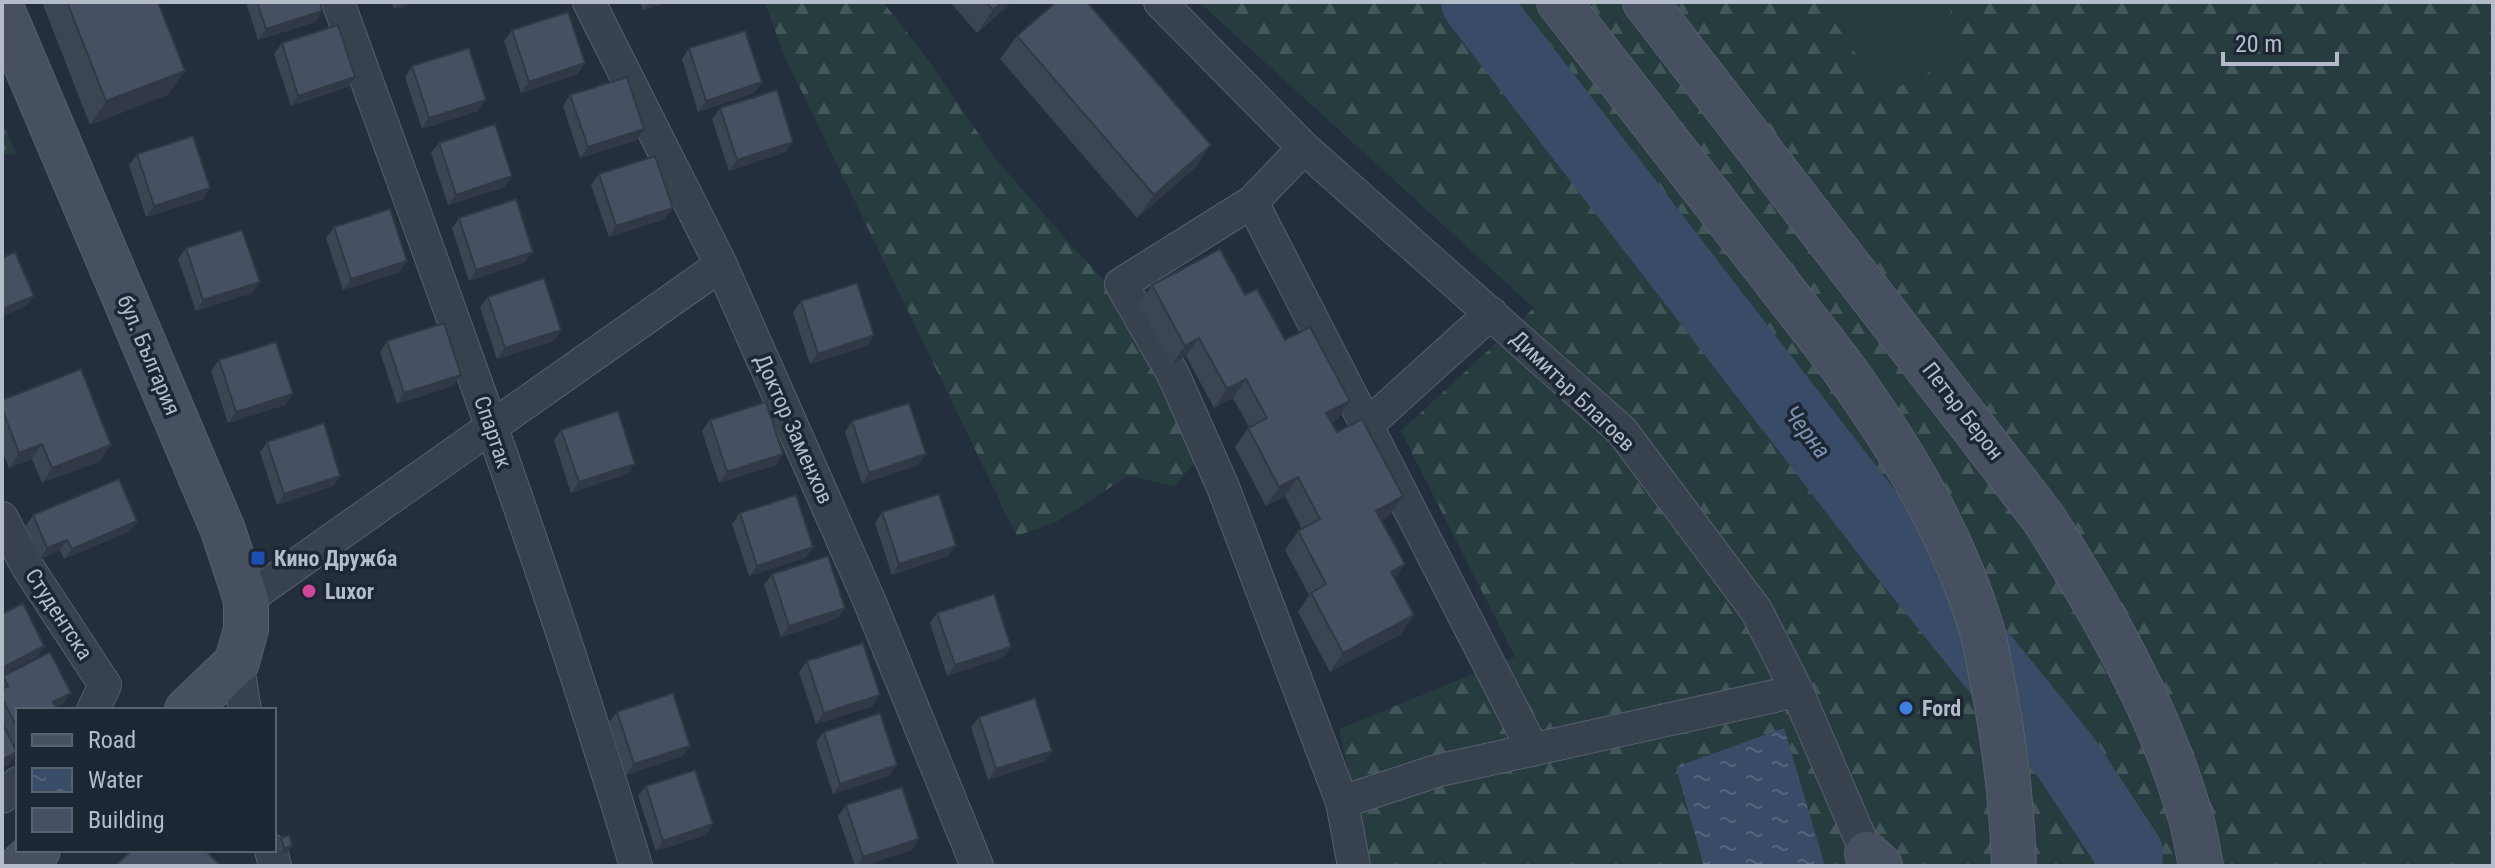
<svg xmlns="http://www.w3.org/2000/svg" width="2495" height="868" viewBox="0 0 2495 868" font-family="'Roboto Condensed',sans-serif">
	<defs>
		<pattern id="grass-dots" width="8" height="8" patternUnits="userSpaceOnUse" patternTransform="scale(2)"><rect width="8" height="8" fill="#263c3f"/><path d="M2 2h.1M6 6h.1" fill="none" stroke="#435659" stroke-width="1.8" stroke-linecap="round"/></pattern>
		<pattern id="forest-firs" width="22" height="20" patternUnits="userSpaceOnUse" patternTransform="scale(2)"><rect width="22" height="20" fill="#263c3f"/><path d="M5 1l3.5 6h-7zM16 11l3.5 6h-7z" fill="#435659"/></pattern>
		<pattern id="water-ripples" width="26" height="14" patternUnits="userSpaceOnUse" patternTransform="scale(2)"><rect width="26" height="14" fill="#394c67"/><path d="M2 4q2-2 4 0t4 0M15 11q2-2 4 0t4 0" fill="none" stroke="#53647b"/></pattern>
	</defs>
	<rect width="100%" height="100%" fill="#242f3e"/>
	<path fill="url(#grass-dots)" d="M2,120L16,154L2,155Z"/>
	<path fill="url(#forest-firs)" d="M765,2H883L926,57L998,162L1072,246L1134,312L1208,446L1175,486L1128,476L1058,521L1017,536L783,53Z
		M1199,2H2493V866H1370L1339,729L1515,657L1401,431L1534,308Z"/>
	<path fill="#263c3f" d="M1821,2H1948L1962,57L1883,94Z"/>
	<path fill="url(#water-ripples)" d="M1784,728L1825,866H1704L1676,767Z"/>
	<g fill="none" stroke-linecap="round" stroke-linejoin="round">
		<path stroke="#394c67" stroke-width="68" d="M1475,2L1895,546L2065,756L2129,853L2128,866"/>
		<g stroke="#565f6c" stroke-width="34">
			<path id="street" d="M338,2C442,288 549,574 636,866
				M589,2L721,265L869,600L977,866
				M1160,2L1304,148L1622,431L1756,610L1797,691L1872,866
				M1304,148L1252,202L1121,284L1173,374L1223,487L1342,802L1354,866
				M1252,202L1533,750
				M1366,426L1491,313
				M2,518L27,566L105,685L93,710
				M246,600L721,265
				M237,662L245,710
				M2,797L18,783
				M1342,802L1436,771L1797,691
				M271,850L275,866"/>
		</g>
		<g stroke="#565f6c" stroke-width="46">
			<path id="secondary" d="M1559,2L1838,361C1898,443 1953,533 1982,630C1987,648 1989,666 1993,684C2005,745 2012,804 2014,866
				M1645,2L2044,519C2102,611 2158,706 2189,812C2195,829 2197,848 2201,866
				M2,9L223,530L246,600V629L237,662L187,710
				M1867,854L1880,866
				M21,866L38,850"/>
		</g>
		<use href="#street" stroke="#38414e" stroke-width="32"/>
		<use href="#secondary" stroke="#465061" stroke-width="44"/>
	</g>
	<path fill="#3b4654" d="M42,2H158L169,94L90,125Z
		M246,2H320L322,11L315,22L258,40Z
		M392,2H416L394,9Z
		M640,2H669L643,10Z
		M950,2H1012L977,33Z
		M512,30L578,74L521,93L504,41Z
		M1017,36L1195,168L1137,218L1000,59Z
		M282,43L355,77L348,87L291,106L274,54Z
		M689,48L762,82L754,93L698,112L682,59Z
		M412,66L478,111L422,129L405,77Z
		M570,95L644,129L637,140L580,158L563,106Z
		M720,108L786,152L729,171L712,119Z
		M439,143L512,176L505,187L448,205L431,153Z
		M137,154L210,188L203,199L146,217L129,165Z
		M599,174L665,219L609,237L591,185Z
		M459,218L525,262L469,281L452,228Z
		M334,227L400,272L343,290L326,238Z
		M186,248L260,282L252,293L196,311L178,259Z
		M1152,285L1245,295L1285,340L1337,420L1331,422L1337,432L1390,515L1381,520L1395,579L1401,634L1330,672L1298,612L1309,595L1285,550L1298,531L1302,529L1285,496L1266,506L1235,447L1249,427L1233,398L1214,408L1186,356L1172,364L1139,304Z
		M488,297L554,341L497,359L480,307Z
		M801,301L874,335L867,346L810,364L793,312Z
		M387,341L453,386L397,404L380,352Z
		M219,360L293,394L285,405L228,423L211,371Z
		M2,400L100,461L42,483L32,459L9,468L2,451Z
		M710,420L776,465L719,483L702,431Z
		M852,421L926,454L918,465L862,484L845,432Z
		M561,430L627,474L571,493L554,440Z
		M267,442L333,486L277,505L260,452Z
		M882,512L948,556L892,575L875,523Z
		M740,513L813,547L805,558L749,576L732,524Z
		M33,515L137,521L130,531L64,559L60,550L40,559L26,526Z
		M772,574L845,608L838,618L781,637L764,585Z
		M937,613L1004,657L947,676L930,623Z
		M807,661L873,706L816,724L799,672Z
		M3,676L63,704L18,710V741L13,744L10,763L2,767Z
		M617,712L683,756L626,775L609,722Z
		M979,717L1052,751L1045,761L988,780L971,727Z
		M824,732L889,776L833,794L816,742Z
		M646,786L713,824L706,835L656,851L638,796Z
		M846,805L912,850L862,866H855L838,816Z
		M281,838L288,852L280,854L277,844Z"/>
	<path fill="#303945" d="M399,2H416L394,9Z
		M649,2H669L643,10Z
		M1002,2H1012L977,33L993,10Z
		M322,11L315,22L258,40L266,29Z
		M585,63L578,74L521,93L529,82Z
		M185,71L169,94L90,125L106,101Z
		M355,77L348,87L291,106L298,96Z
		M762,82L754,93L698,112L706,101Z
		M486,100L478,111L422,129L429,118Z
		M644,129L637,140L580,158L588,147Z
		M793,142L786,152L729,171L737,160Z
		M1211,145L1195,168L1137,218L1154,195Z
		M512,176L505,187L448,205L456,195Z
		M210,188L203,199L146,217L154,206Z
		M673,208L665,219L609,237L616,226Z
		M533,252L525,262L469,281L476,270Z
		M407,261L400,272L343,290L351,279Z
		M260,282L252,293L196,311L203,300Z
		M34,296L26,306L2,317V309Z
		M561,330L554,341L497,359L505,348Z
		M874,335L867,346L810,364L818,354Z
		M1199,338L1186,356L1172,364L1185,346Z
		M461,375L453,386L397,404L404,393Z
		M1246,379L1233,398L1214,408L1227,389Z
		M293,394L285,405L228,423L236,412Z
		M1350,401L1337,420L1313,432L1326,413Z
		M42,444L32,459L9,468L19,453Z
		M111,445L100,461L42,483L52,468Z
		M783,454L776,465L719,483L727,472Z
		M926,454L918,465L862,484L869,473Z
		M635,464L627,474L571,493L579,482Z
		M340,476L333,486L277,505L284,494Z
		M1298,477L1285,496L1266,506L1279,487Z
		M1403,496L1390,515L1363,529L1376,511Z
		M137,521L130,531L64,559L72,549Z
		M67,540L60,550L40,559L47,548Z
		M956,546L948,556L892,575L899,564Z
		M813,547L805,558L749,576L757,566Z
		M1405,564L1392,583L1391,572Z
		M845,608L838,618L781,637L789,626Z
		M1414,615L1401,634L1330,672L1343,653Z
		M44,646L37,657L2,675V668Z
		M1011,647L1004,657L947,676L955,665Z
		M71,693L63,704L51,710L53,702Z
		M880,695L873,706L816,724L824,713Z
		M690,746L683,756L626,775L634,764Z
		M1052,751L1045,761L988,780L996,769Z
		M17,752L10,763L2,767V760Z
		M897,765L889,776L833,794L840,784Z
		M713,824L706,835L656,851L663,841Z
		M919,839L912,850L862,866H857L863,857Z
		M292,846L288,852L280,854L284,848Z"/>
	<path fill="#455162" stroke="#303945" stroke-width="2" d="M67,2H158L185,71L106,101Z
		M257,2H320L322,11L266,29Z
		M986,2H1002L993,10Z
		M1056,2H1087L1211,145L1154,195L1017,36Z
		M568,12L585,63L529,82L512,30Z
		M338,25L355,77L298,96L282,43Z
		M745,31L762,82L706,101L689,48Z
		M469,48L486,100L429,118L412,66Z
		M627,77L644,129L588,147L570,95Z
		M777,90L793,142L737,160L720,108Z
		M495,124L512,176L456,195L439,143Z
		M193,136L210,188L154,206L137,154Z
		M655,156L673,208L616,226L599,174Z
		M516,199L533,252L476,270L459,218Z
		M390,209L407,261L351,279L334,227Z
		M242,230L260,282L203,300L186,248Z
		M1220,249L1245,295L1257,289L1285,340L1310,327L1350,401L1326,413L1337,432L1362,419L1403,496L1376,511L1405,564L1391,572L1414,615L1343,653L1311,593L1326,584L1298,531L1320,519L1298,477L1279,487L1248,428L1267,418L1246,379L1227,389L1199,338L1185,346L1152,285Z
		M15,252L34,296L2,309V258Z
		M544,278L561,330L505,348L488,297Z
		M857,283L874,335L818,354L801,301Z
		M444,323L461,375L404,393L387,341Z
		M276,342L293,394L236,412L219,360Z
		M81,369L111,445L52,468L42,444L19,453L2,408V400Z
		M766,402L783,454L727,472L710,420Z
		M909,403L926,454L869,473L852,421Z
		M618,411L635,464L579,482L561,430Z
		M324,423L340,476L284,494L267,442Z
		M119,479L137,521L72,549L67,540L47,548L33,515Z
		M939,494L956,546L899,564L882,512Z
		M796,495L813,547L757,566L740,513Z
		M828,556L845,608L789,626L772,574Z
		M994,594L1011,647L955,665L937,613Z
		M23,603L44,646L2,668V614Z
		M863,643L880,695L824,713L807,661Z
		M50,652L71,693L53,702L58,710H18V730L2,698V689L8,686L3,676Z
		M673,693L690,746L634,764L617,712Z
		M1035,698L1052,751L996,769L979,717Z
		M880,713L897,765L840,784L824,732Z
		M2,723L17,752L2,760Z
		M695,770L713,824L663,841L646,786Z
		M902,787L919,839L863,857L846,805Z
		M289,835L292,846L284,848L281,838Z
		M132,850H205L221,866H115Z"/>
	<rect fill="#1a4fb4" stroke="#1d2633" stroke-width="3" x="250" y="550" width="16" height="16" rx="4"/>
	<circle fill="#d1479c" stroke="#1d2633" stroke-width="3" cx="309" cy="591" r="8"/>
	<circle fill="#3f7fe0" stroke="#1d2633" stroke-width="3" cx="1906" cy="708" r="8"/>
	<g text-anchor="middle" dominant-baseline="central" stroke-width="7" stroke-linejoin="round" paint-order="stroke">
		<g font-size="22" fill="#b4bcc9" stroke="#1d2633">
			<text transform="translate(149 355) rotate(67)">бул. България</text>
			<text transform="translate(1573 391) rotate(44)">Димитър Благоев</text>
			<text transform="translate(1963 411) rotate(52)">Петър Берон</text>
			<text transform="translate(794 429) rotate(66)">Доктор Заменхов</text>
			<text transform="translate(493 432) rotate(71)">Спартак</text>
			<text transform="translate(59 614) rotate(57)">Студентска</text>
		</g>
		<g font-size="22" font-weight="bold" fill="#b4bcc9" stroke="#1d2633" text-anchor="start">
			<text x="274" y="558">Кино Дружба</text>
			<text x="325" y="591">Luxor</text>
			<text x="1922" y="708">Ford</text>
		</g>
		<g font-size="24" font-style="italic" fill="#7c92b1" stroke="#1d2633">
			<text transform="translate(1807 432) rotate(52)">Черна</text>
		</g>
	</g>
	<rect width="2495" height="868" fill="none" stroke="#b4bcc9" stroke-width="8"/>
	<rect x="16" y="708" width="260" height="144" fill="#1d2633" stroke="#59626f" stroke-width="2"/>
	<rect x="32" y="734" width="40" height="12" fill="#465061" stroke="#59626f" stroke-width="2"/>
	<text x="88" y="748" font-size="24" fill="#b4bcc9">Road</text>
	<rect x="32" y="768" width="40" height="24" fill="url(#water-ripples)" stroke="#59626f" stroke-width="2"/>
	<text x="88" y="788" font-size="24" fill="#b4bcc9">Water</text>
	<rect x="32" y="808" width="40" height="24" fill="#455162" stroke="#59626f" stroke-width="2"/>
	<text x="88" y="828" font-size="24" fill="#b4bcc9">Building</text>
	<path d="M2223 52v12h114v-12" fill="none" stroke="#b4bcc9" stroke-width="4"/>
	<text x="2235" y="52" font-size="24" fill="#b4bcc9" stroke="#1d2633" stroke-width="6" paint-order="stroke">20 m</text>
</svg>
